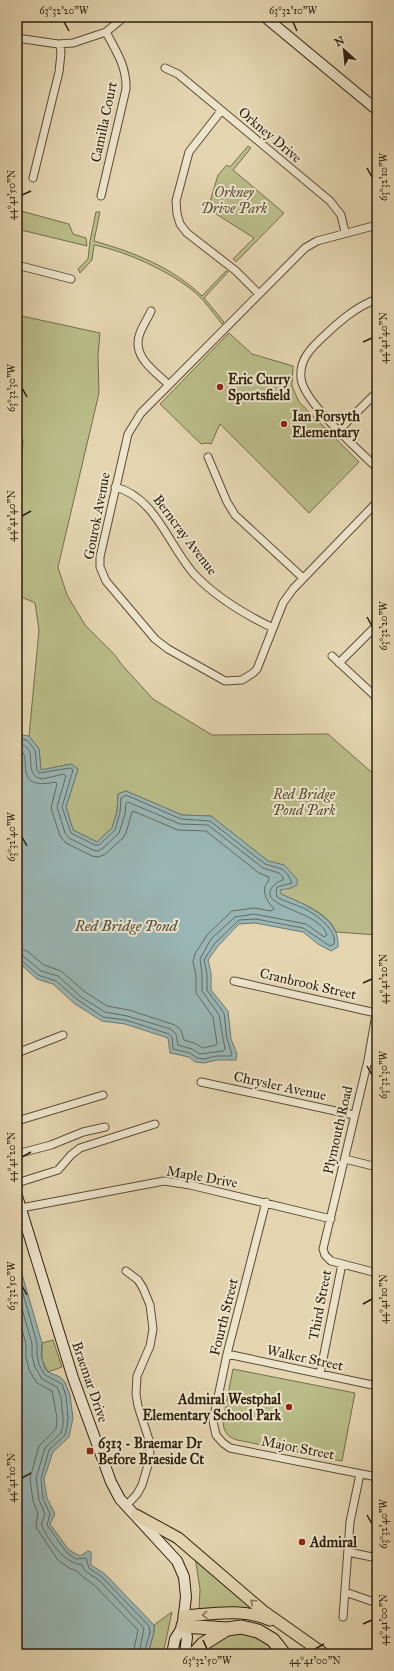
<svg xmlns="http://www.w3.org/2000/svg" width="394" height="1671" viewBox="0 0 394 1671" font-family="'IM FELL Great Primer',serif">
	<rect width="100%" height="100%" fill="#e4d5b0"/>
	<filter id="stains"><feTurbulence type="fractalNoise" baseFrequency=".005" numOctaves="4"/><feColorMatrix values="0 0 0 0 .2 0 0 0 0 .09 0 0 0 0 .02 0 0 0 .5 -.17"/></filter>
	<radialGradient id="worn" r=".72"><stop offset=".6" stop-color="#630" stop-opacity="0"/><stop offset="1" stop-color="#630" stop-opacity=".3"/></radialGradient>
	<path fill="#b9bc88" stroke="#736e4a" d="M248,146L251,148L233,170L284,213L236,262L233,259L254,238L213,212L209,205L218,175L227,165L230,167Z
		M17,210L69,224L73,234L86,238L87,246L17,229Z
		M96,212H100L94,241C133,252 172,267 202,296L226,271L228,272L204,298L224,322L222,324C213,313 206,302 196,293C169,271 128,252 94,245L92,260L80,273L78,269L88,259L90,241Z
		M17,315L100,333L98,356L99,393L58,567L67,595L85,625L114,654L122,665L153,699L212,735L328,734L377,777V935L336,932C328,912 299,902 280,894L279,890L284,889V865L268,861L211,816L182,815L126,791L118,794L117,812L112,828L97,842L73,830L66,807L78,769L71,764L41,770L39,749L29,736L39,630L35,603L17,595V478L21,469L23,440L17,432Z
		M229,333L252,354L293,366L292,386L299,402L359,462L309,513L220,424L211,444L206,443L201,444L160,404Z
		M53,1340L62,1367L48,1372L42,1360V1343Z
		M233,1369L355,1393L342,1461L237,1440C227,1437 223,1431 223,1420Z
		M195,1556L267,1611H199L200,1589Z
		M172,1612L163,1654H148L154,1632V1625Z
		M221,1631L260,1634L279,1654H225L219,1652L217,1654H195Z"/>
	<path fill="#99b6b5" stroke="#6e7a71" d="M17,734L29,736L39,749L41,770L71,764L78,769L66,807L73,830L97,842L112,828L117,812L118,794L126,791L182,815L211,816L268,861L284,865L297,879V885L291,888L280,890L281,894C302,903 341,918 338,947L331,951L318,944L303,932L255,923L239,924L218,946L208,960L211,973V990L228,1011L231,1039L237,1054L236,1060H217L204,1063L195,1062L189,1057L170,1053L168,1038L125,1024L102,1021L75,1004L53,984L37,979L17,961Z
		M17,1257L42,1343L41,1355L45,1369L48,1372L60,1377L65,1382L70,1395L73,1418L69,1437L53,1452L44,1479L47,1498L55,1514L50,1524L69,1550L80,1556L88,1551L91,1552V1565L105,1574L154,1625V1632L148,1654H17Z"/>
	<g fill="none" stroke-linecap="round" stroke-linejoin="round">
		<path stroke="#636a60" stroke-width="1" d="M17,738L27,740L35,750L37,770L39,773L70,768L73,770L62,807L71,833L95,845H99L115,830L120,813L121,798L126,795L181,819L210,821L265,864L282,869L288,875L292,883L277,887L276,891L277,897C285,902 295,904 303,908C315,913 338,931 334,944L330,946L303,928L256,919L239,920L215,943L204,960L207,974V990L224,1013L227,1039L232,1054L231,1056H216L204,1059L197,1058L190,1053L173,1049L172,1037L169,1034L126,1020L103,1017L78,1000L56,981L38,975L21,960L17,959
			M17,743C40,747 24,766 36,777L42,779L64,774L66,776L57,807L65,833L69,838L93,850L98,851L102,849L119,833L125,814L126,803L128,802L180,824L208,825L263,868L279,873L283,877V880C273,883 263,894 276,902C289,911 321,917 327,935L324,937L306,924L254,914L235,917L211,939L200,959L202,974V991L219,1015L225,1049L223,1051L200,1054L192,1049L178,1045L176,1034L171,1029L127,1016L105,1012L81,997L58,976L41,971L23,956L17,954
			M17,749C37,752 8,792 55,782L57,784L51,808L60,836L66,843L92,856L98,857L104,855L123,838L126,833L132,812L133,811L178,830L206,831L259,873L269,877C269,881 267,883 265,886C263,896 268,902 274,909L271,911L254,908L232,911L207,935L195,954L193,962L196,975V993L213,1017L217,1043L216,1045L203,1048L194,1043L184,1040L181,1030L175,1025L129,1010L107,1006L85,992L61,971L44,965L27,951L17,948
			M17,1272L37,1343V1355L39,1365L45,1375L62,1384L66,1396L68,1418L67,1427L65,1435L49,1450L41,1479L43,1499L50,1514L47,1525L67,1553L76,1559L86,1558L89,1568L102,1577L149,1626L150,1632L144,1654
			M17,1291L32,1344V1356L35,1367L42,1379L57,1387L61,1397L63,1418V1426L61,1433L45,1448L36,1478L39,1500L45,1514L42,1522V1527C51,1543 63,1562 82,1565L85,1571L99,1580L144,1628L139,1654
			M17,1312L26,1344V1357L29,1370L37,1383L52,1391L57,1418L56,1429L39,1446L30,1478L33,1501L38,1514L36,1523L37,1529L58,1560L69,1568L77,1571L82,1576L94,1585L138,1630L133,1654"/>
		<g stroke="#5b4c35" stroke-width="9">
			<path id="street" d="M17,38L58,44L73,43L106,32L124,17
				M165,68L178,74L330,201L341,215L345,232
				M221,111L189,152L176,201L177,214L180,224L187,233L236,271L259,294
				M33,178L59,72L61,53L60,44
				M101,196L126,89C127,67 116,51 106,32
				M377,225L317,241L305,248L141,413L128,434L100,557V567L106,581L155,639L168,649L225,681L242,680L253,673L257,669L283,603L293,589L377,502
				M17,265L71,279
				M377,299C356,307 341,320 325,335C312,347 299,359 301,378C303,402 359,450 377,468
				M151,311C148,318 143,325 140,333C131,356 154,371 168,384
				M339,430L377,392
				M208,457L227,502L235,515L303,578
				M115,487C156,497 169,547 195,575C217,598 244,614 273,628
				M332,656L377,698
				M339,663L377,625
				M234,981L376,1013
				M377,1009L368,1060L323,1249L325,1255L331,1261L377,1273
				M17,1053L63,1035
				M368,1060L377,1062
				M201,1082L354,1115
				M17,1121L103,1095
				M17,1154L51,1145L83,1132L105,1127
				M345,1159L377,1167
				M17,1183L58,1170L71,1155L80,1148L155,1124
				M266,1202L227,1354L213,1421L216,1435L223,1443L230,1448L377,1477
				M21,1208L164,1181L190,1185L331,1219
				M126,1271L138,1280L143,1288L150,1305L153,1329L150,1346L137,1376L136,1394L138,1406L149,1440L150,1458L142,1485L137,1494L126,1506
				M227,1354L377,1386
				M320,1374L342,1264
				M348,1552L377,1558
				M345,1592L377,1603
				M343,1617L350,1522L360,1474"/>
		</g>
		<g stroke="#2d1f0c" stroke-width="12">
			<path id="secondary" d="M265,17L377,110
				M17,1196L73,1378L111,1482L120,1499L177,1561L184,1577L186,1597L183,1622L187,1637L185,1654
				M172,1654L175,1639L183,1626"/>
		</g>
		<g stroke="#2d1f0c" stroke-width="13">
			<path id="primary" d="M136,1515L178,1538L263,1611L324,1654
				M184,1616C211,1614 244,1608 270,1620"/>
		</g>
		<g stroke="#2d1f0c" stroke-width="15">
			<path id="highway" d="M183,1626L227,1629L241,1627L258,1631L273,1640L284,1654
				M194,1654L203,1644L227,1629"/>
		</g>
		<use href="#street" stroke="#ede4cc" stroke-width="7"/>
		<use href="#secondary" stroke="#ede4cc" stroke-width="10"/>
		<use href="#primary" stroke="#e4d5b0" stroke-width="11"/>
		<use href="#highway" stroke="#e4d5b0" stroke-width="13"/>
	</g>
	<defs><path id="oneway-chevron" d="M-2-3.5L2.5 0L-2 3.5" fill="none" stroke-width="1.6" stroke-linecap="round" stroke-linejoin="round"/></defs>
	<g stroke="#887a5e">
		<use href="#oneway-chevron" transform="translate(253 1602) rotate(-138)"/>
		<use href="#oneway-chevron" transform="translate(205 1615) rotate(177)"/>
	</g>
	<path fill="none" stroke="#2d1f0c" stroke-width="1.5" d="M64,22L69,31M293,22L297,31M367,168L372,177M22,195L31,191M363,342L372,338M22,388L27,397M22,516L31,511M367,617L372,626M22,837L27,846M363,983L372,979M367,1066L372,1075M22,1157L31,1152M22,1286L27,1295M363,1304L372,1299M22,1478L31,1473M367,1515L372,1524M363,1624L372,1620M203,1640L207,1649M315,1649L324,1644"/>
	<g fill="#8f2418" stroke="#ede4cc" stroke-width="1.5">
		<circle cx="220" cy="387" r="4"/>
		<circle cx="284" cy="424" r="4"/>
		<circle cx="289" cy="1407" r="4"/>
		<rect x="86" y="1447" width="8" height="8" rx="2"/>
		<circle cx="302" cy="1542" r="4"/>
	</g>
	<g text-anchor="middle" dominant-baseline="central" stroke-width="4" stroke-linejoin="round" paint-order="stroke">
		<g font-size="14" fill="#2d1f0c" stroke="#ede4cc">
			<text transform="translate(104 122) rotate(-78)">Camilla Court</text>
			<text transform="translate(270 135) rotate(40)">Orkney Drive</text>
			<text transform="translate(97 516) rotate(-79)">Gourok Avenue</text>
			<text transform="translate(185 535) rotate(53)">Berncray Avenue</text>
			<text transform="translate(308 984) rotate(13)">Cranbrook Street</text>
			<text transform="translate(280 1086) rotate(12)">Chrysler Avenue</text>
			<text transform="translate(338 1130) rotate(-77)">Plymouth Road</text>
			<text transform="translate(202 1177) rotate(10)">Maple Drive</text>
			<text transform="translate(320 1305) rotate(-79)">Third Street</text>
			<text transform="translate(224 1317) rotate(-76)">Fourth Street</text>
			<text transform="translate(305 1358) rotate(12)">Walker Street</text>
			<text transform="translate(90 1382) rotate(71)">Braemar Drive</text>
			<text transform="translate(298 1448) rotate(11)">Major Street</text>
		</g>
		<g font-size="14" font-style="italic" fill="#574e31" stroke="#ede4cc">
			<text x="234" y="192">Orkney<tspan x="234" dy="16">Drive Park</tspan></text>
			<text x="304" y="794">Red Bridge<tspan x="304" dy="16">Pond Park</tspan></text>
		</g>
		<g font-size="14" font-weight="bold" fill="#2d1f0c" stroke="#ede4cc" text-anchor="start">
			<text x="228" y="379">Eric Curry<tspan x="228" dy="16">Sportsfield</tspan></text>
			<text x="292" y="416">Ian Forsyth<tspan x="292" dy="16">Elementary</tspan></text>
			<text x="281" y="1399" text-anchor="end">Admiral Westphal<tspan x="281" dy="16">Elementary School Park</tspan></text>
			<text x="98" y="1443">6313 - Braemar Dr<tspan x="98" dy="16">Before Braeside Ct</tspan></text>
			<text x="310" y="1542">Admiral</text>
		</g>
		<g font-size="15" font-style="italic" fill="#4d4c3f" stroke="#ede4cc">
			<text x="126" y="926">Red Bridge Pond</text>
		</g>
	</g>
	<rect width="394" height="1671" fill="none" stroke="#e4d5b0" stroke-width="44"/>
	<g transform="translate(344 50) rotate(333)" stroke="#ede4cc" stroke-width="3" paint-order="stroke">
	<path d="M0-3L7 15L0 10L-7 15Z" fill="#2d1f0c"/>
	<text y="-6" font-size="11" font-weight="bold" text-anchor="middle" fill="#2d1f0c">N</text>
	</g>
	<rect x="22" y="22" width="350" height="1627" fill="none" stroke="#2d1f0c" stroke-width="1.5"/>
	<g font-size="10" text-anchor="middle" fill="#2d1f0c">
		<text x="64" y="14">63°32'20"W</text>
		<text x="293" y="14">63°32'10"W</text>
		<text transform="translate(383 177) rotate(-90)" y="4">63°32'10"W</text>
		<text transform="translate(11 195) rotate(-90)" y="4">44°41'50"N</text>
		<text transform="translate(383 338) rotate(-90)" y="4">44°41'40"N</text>
		<text transform="translate(11 388) rotate(-90)" y="4">63°32'30"W</text>
		<text transform="translate(11 516) rotate(-90)" y="4">44°41'40"N</text>
		<text transform="translate(383 626) rotate(-90)" y="4">63°32'20"W</text>
		<text transform="translate(11 837) rotate(-90)" y="4">63°32'40"W</text>
		<text transform="translate(383 979) rotate(-90)" y="4">44°41'20"N</text>
		<text transform="translate(383 1075) rotate(-90)" y="4">63°32'30"W</text>
		<text transform="translate(11 1157) rotate(-90)" y="4">44°41'20"N</text>
		<text transform="translate(11 1286) rotate(-90)" y="4">63°32'50"W</text>
		<text transform="translate(383 1299) rotate(-90)" y="4">44°41'10"N</text>
		<text transform="translate(11 1478) rotate(-90)" y="4">44°41'10"N</text>
		<text transform="translate(383 1524) rotate(-90)" y="4">63°32'40"W</text>
		<text transform="translate(383 1620) rotate(-90)" y="4">44°41'00"N</text>
		<text x="207" y="1664">63°32'50"W</text>
		<text x="315" y="1664">44°41'00"N</text>
	</g>
	<rect width="100%" height="100%" filter="url(#stains)"/>
	<rect width="100%" height="100%" fill="url(#worn)"/>
</svg>
